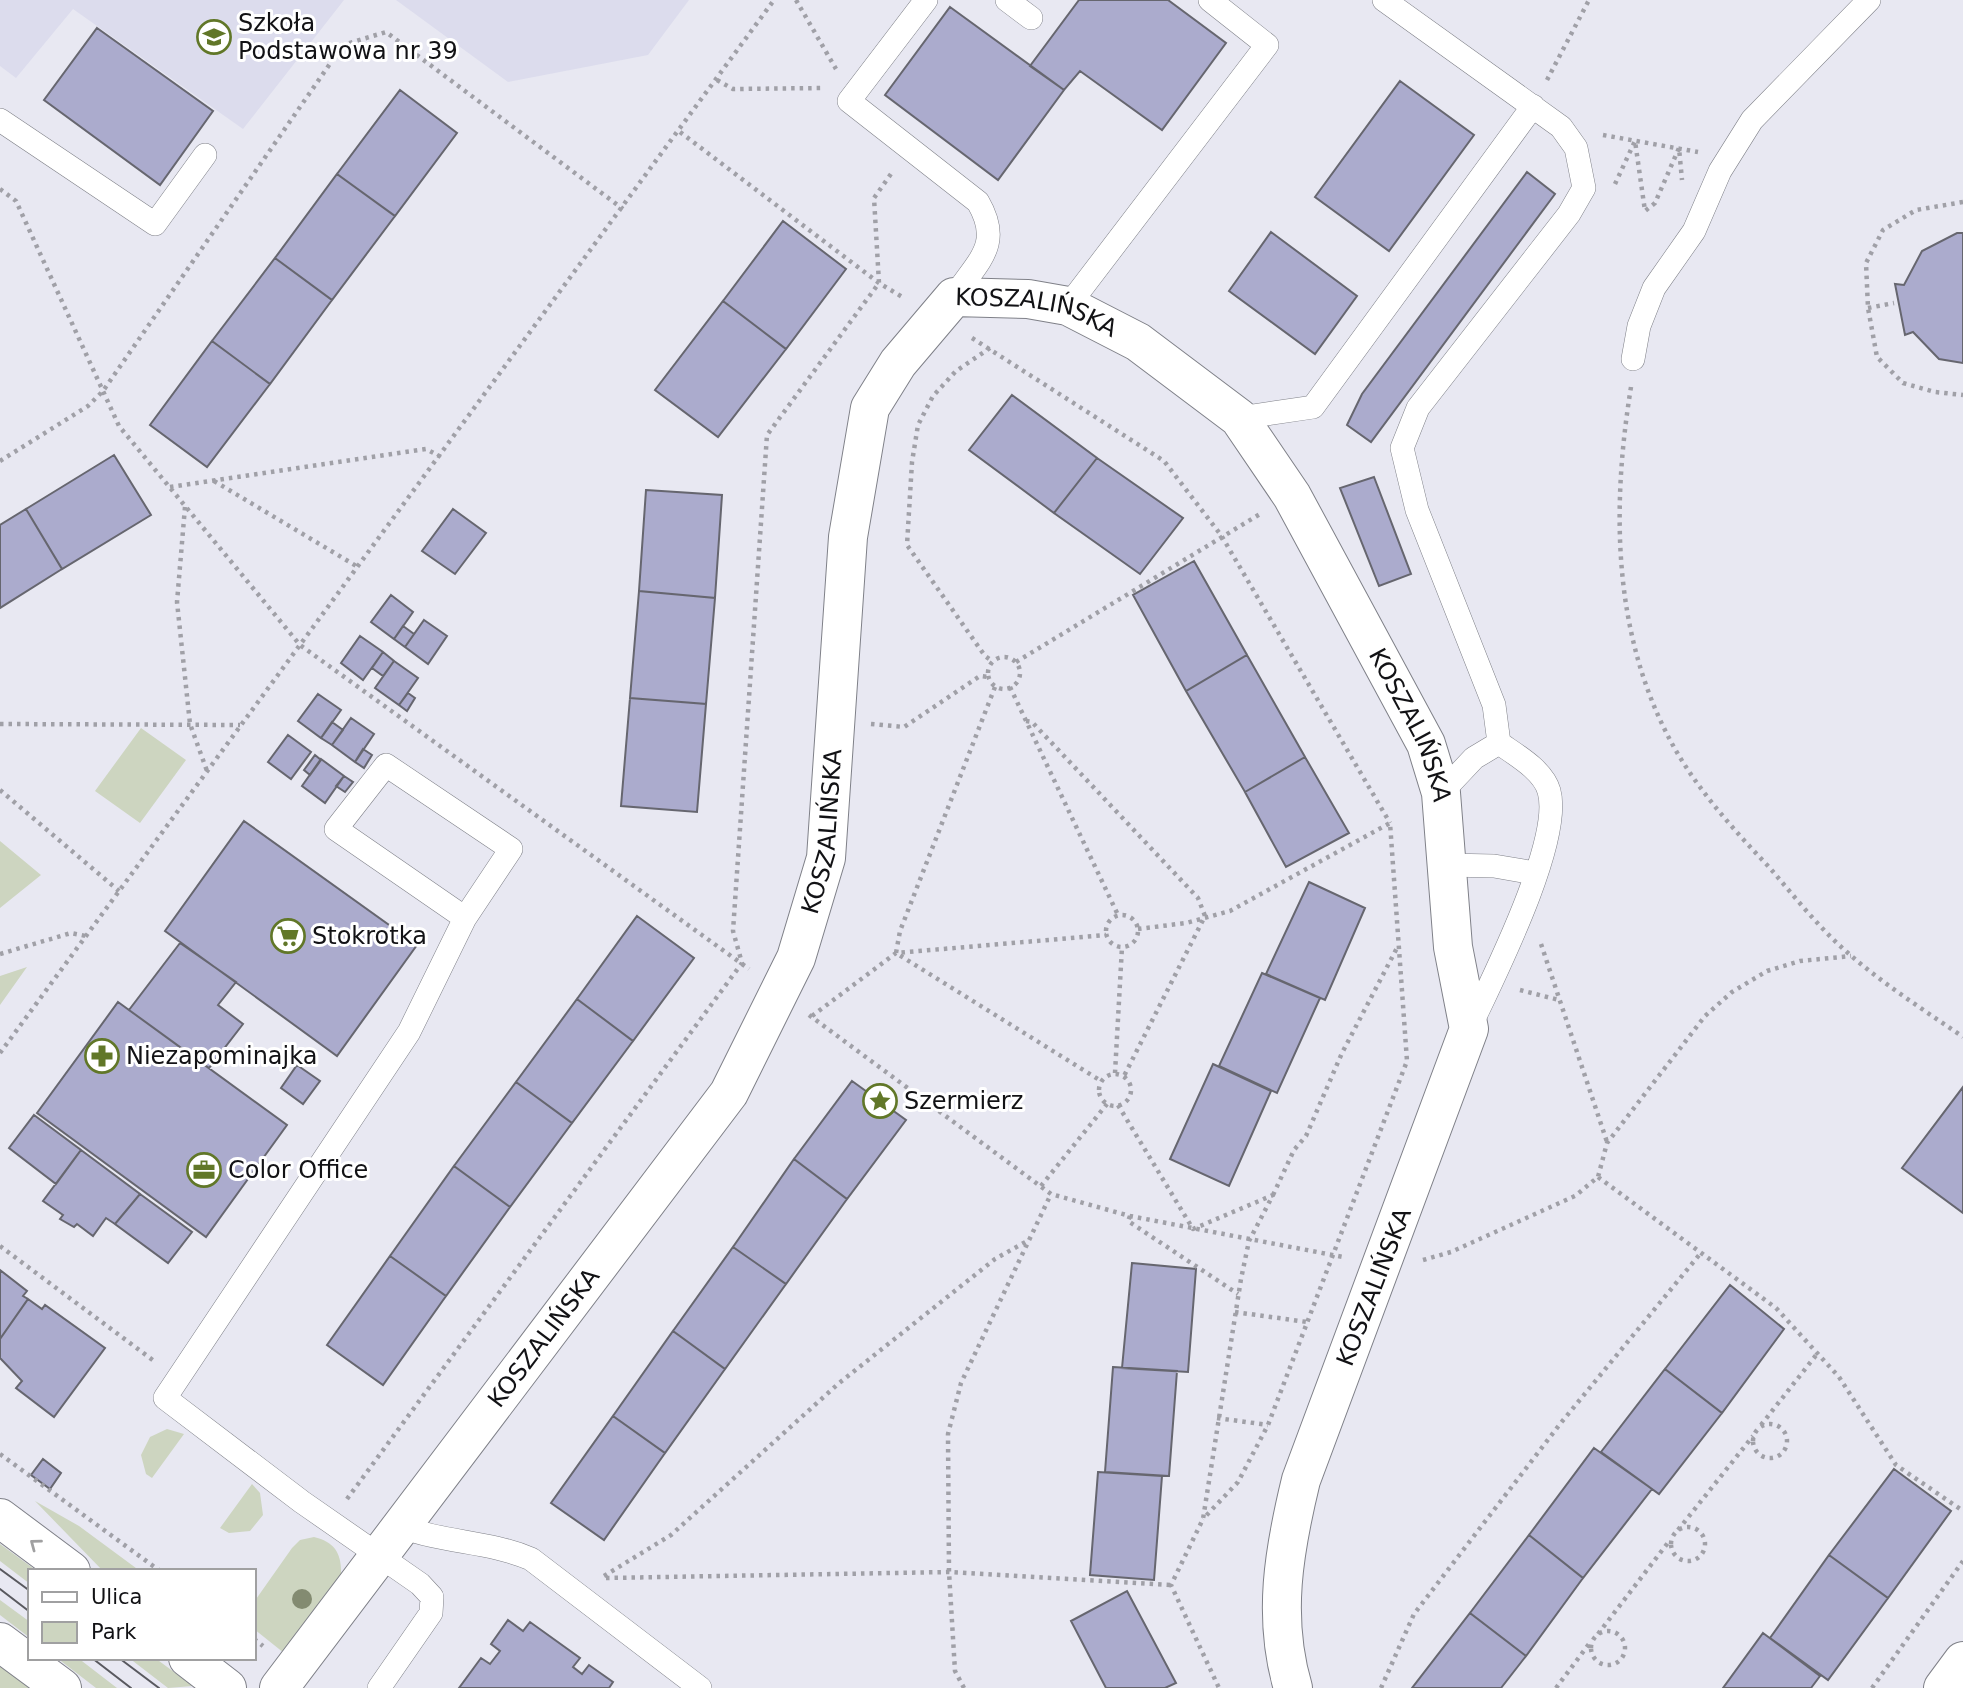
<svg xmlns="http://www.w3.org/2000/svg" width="1963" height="1688" viewBox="0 0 1963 1688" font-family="'DejaVu Sans',sans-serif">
	<rect width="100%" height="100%" fill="#e8e8f2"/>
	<path fill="#dcdced" d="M0,0H344L243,129L73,9L16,78L0,66Z
		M396,0H689L648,55L508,82Z"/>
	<path fill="#cdd5c0" d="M141,728L186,760L140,823L95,791Z
		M0,841L41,875L0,908Z
		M27,967L0,1005V976Z
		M167,1429L184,1434L152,1478L146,1474L141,1455L150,1437Z
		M252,1484L260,1493L263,1515L250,1531L229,1533L220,1528Z
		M35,1501L79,1526L140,1571H103Z
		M314,1537C335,1542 342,1554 341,1575L284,1653L254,1629V1602L292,1548L300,1540Z
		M0,1544L37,1571H30V1584L0,1561Z
		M0,1600L30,1622V1638L0,1615Z
		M57,1658H78L117,1688H96Z
		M129,1658H155L193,1686L168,1688Z
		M0,1666L30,1688H0Z"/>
	<path fill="#ababcd" stroke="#66666f" stroke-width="2" d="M1079,0H1168L1226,43L1162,130L1080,71L1064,90L1030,66Z
		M950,7L1064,90L998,180L885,95Z
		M97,28L213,111L160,185L44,100Z
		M1400,81L1474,135L1389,251L1315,197Z
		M400,90L457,133L395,216L337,174Z
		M1527,172L1555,194L1371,442L1347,425L1362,394Z
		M337,174L395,216L332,300L275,258Z
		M783,221L846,269L786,349L723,301Z
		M1271,232L1357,296L1315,354L1229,291Z
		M1957,233H1963V363L1939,359L1913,332L1905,335L1895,284L1904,285L1922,251Z
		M275,258L332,300L270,384L212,341Z
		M723,301L786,349L718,437L655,390Z
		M212,341L270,384L207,467L150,425Z
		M1012,395L1097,458L1054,513L969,450Z
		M114,455L151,515L62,569L26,509Z
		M1097,458L1183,518L1140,574L1054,513Z
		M1374,477L1411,574L1379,586L1340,488Z
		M646,490L722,495L715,598L639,591Z
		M26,509L62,569L0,608V525Z
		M453,509L486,533L455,574L422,551Z
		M1194,561L1247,655L1186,691L1133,595Z
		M639,591L715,598L706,704L630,698Z
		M391,595L413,612L394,639L371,622Z
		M424,620L447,636L428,664L405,647Z
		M403,626L414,634L405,647L394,639Z
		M360,636L383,652L363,680L341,663Z
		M383,652L394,661L383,676L372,668Z
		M1247,655L1305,757L1245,792L1186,691Z
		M394,661L418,678L399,705L375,688Z
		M408,693L415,698L407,711L399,705Z
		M318,694L341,710L321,738L298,721Z
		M630,698L706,704L697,812L621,806Z
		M351,718L374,734L355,762L332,745Z
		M332,722L343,730L332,745L321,738Z
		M288,735L311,752L291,779L268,762Z
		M363,749L372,755L364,768L355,762Z
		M315,755L321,760L310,775L304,770Z
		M1305,757L1349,833L1286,867L1245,792Z
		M321,759L344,776L325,803L302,786Z
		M344,776L353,782L345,792L336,786Z
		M244,821L417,945L337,1056L165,931Z
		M1309,882L1365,908L1325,1000L1266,974Z
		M637,916L694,958L633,1041L577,999Z
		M180,943L236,982L218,1005L243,1024L209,1068L129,1010Z
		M1262,973L1320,998L1277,1093L1219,1066Z
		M577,999L633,1041L572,1123L516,1082Z
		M118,1002L287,1125L206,1237L37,1113Z
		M1213,1064L1271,1091L1229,1186L1170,1159Z
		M297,1065L320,1081L303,1104L281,1088Z
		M852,1081L906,1120L847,1199L794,1159Z
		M516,1082L572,1123L510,1207L454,1166Z
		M1963,1087V1213L1902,1168Z
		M34,1115L81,1150L56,1184L9,1148Z
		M81,1150L140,1194L115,1224L106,1218L93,1236L77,1224L74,1227L60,1219L63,1215L43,1201Z
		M794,1159L847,1199L786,1284L733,1247Z
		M454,1166L510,1207L446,1296L390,1256Z
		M140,1194L192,1232L168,1263L115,1224Z
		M733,1247L786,1284L725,1369L673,1331Z
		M390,1256L446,1296L383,1385L327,1345Z
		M1132,1263L1196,1269L1188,1372L1122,1368Z
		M0,1270L27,1291L23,1296L28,1299L0,1339Z
		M1730,1285L1784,1329L1722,1413L1665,1369Z
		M28,1299L42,1309L45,1305L105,1348L54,1417L16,1388L22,1381L0,1358V1339Z
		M673,1331L725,1369L665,1453L613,1416Z
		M1113,1367L1177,1371L1169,1476L1105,1472Z
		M1665,1369L1722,1413L1659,1494L1601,1452Z
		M613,1416L665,1453L604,1540L551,1503Z
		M1594,1448L1652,1489L1583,1578L1529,1535Z
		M43,1459L61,1473L50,1489L31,1475Z
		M1894,1469L1951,1511L1888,1598L1829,1555Z
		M1098,1472L1162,1476L1154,1580L1090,1575Z
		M1529,1535L1583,1578L1526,1656L1470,1613Z
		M1829,1555L1888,1598L1828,1680L1770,1638Z
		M1127,1591L1176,1683L1165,1688H1106L1071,1621Z
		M1470,1613L1526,1656L1501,1688H1412Z
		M508,1620L523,1631L530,1622L580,1658L573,1667L582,1674L589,1665L613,1682L609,1688H459L481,1658L490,1664L500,1651L491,1644Z
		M1763,1633L1820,1676L1811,1688H1723Z"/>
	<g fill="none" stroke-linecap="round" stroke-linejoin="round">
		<g stroke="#7f8088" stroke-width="24">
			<path id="lane" d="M926,0L849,101L978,202C1003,245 978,260 954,297
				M1007,0L1031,18
				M1384,0L1561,127L1576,148L1584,188L1569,214L1418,408L1402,448L1417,510L1494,705L1499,743
				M0,120L155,224L205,155
				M1068,306L1267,45L1210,0
				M1633,359L1639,326L1654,288L1694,231L1720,171L1752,120L1869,0
				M1239,418L1313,407L1533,106
				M1441,793L1474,758L1499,743C1516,755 1543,770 1549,791C1563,840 1493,978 1470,1027
				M1447,865L1494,866L1535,873
				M400,1526C443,1543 489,1541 531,1559L700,1688
				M379,1688L431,1613L432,1597L420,1584L302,1502L165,1398L409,1032L465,918L511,849L386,765L336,829L465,918"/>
		</g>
		<g stroke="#7f8088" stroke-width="40">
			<g id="street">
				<path id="s1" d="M279,1688L729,1093L796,958L826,858L848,537L870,408L898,363L954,297L1028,299L1068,306L1138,342L1239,418L1292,496L1426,744L1441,793L1453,947L1469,1029L1301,1480C1284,1550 1272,1617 1293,1688"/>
				<path d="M1943,1688L1963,1661"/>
			</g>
		</g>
		<g stroke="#7f8088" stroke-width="40">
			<path id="secondary" d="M0,1518L71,1571
				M0,1642L62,1688
				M188,1658L227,1688"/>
		</g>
		<path stroke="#a0a0a7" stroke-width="4.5" stroke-dasharray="3.5 5" stroke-linecap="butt" d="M796,0L836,69
			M717,80L733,89L823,88
			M1547,80L1589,0
			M680,132L879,283L904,298
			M1603,135L1698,152
			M1615,184L1635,141L1645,211L1655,203L1679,148L1682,180
			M0,189L16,201L119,426L300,645L749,969
			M1963,202L1916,210L1883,230L1866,263L1868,308L1877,357L1903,383L1935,392L1963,395
			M1868,308L1894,303
			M972,338L1164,461L1221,535L1390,823
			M990,348L956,371L933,396L918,425L912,462L907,545L985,656L992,661
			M1631,387C1612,504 1612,629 1669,738C1694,786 1732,828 1769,867C1794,896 1819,928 1848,953C1883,984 1924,1010 1963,1037
			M0,461L88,406L103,391L343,45L386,32L623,209
			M214,481L358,567
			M170,487L426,449L441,457
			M185,507L177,602L190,724L207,771
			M988 673a16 16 0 1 1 32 0a16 16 0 1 1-32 0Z
			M1016,662L1260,514
			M995,687L900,931L896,953L1101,1081
			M1010,687L1118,915
			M1026,721L1032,722L1198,898L1205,916L1124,1076
			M0,724L240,725
			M871,724L904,727L980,676L988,677
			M0,790L119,891
			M1106 931a16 16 0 1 1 32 0a16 16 0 1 1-32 0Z
			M1138,929L1186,923L1230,911L1390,823L1407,1061L1268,1425L1238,1482L1203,1519
			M1541,944L1607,1142
			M0,954L71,933L86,936
			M1520,990L1559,1000
			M809,1015L1051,1194L1130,1216L1343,1257
			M812,1016L896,953L1106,935
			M0,1053L774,0
			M1115,1073L1122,947
			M1099 1090a16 16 0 1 1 32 0a16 16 0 1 1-32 0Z
			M1118,1105L1193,1229L1273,1195L1249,1241L1241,1279L1203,1519L1171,1585L1219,1688
			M1598,1177L1776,1308L1839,1377L1896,1465L1963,1511
			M1041,1186L1107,1104
			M1273,1195L1294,1150L1306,1136L1342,1053L1398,946
			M1130,1216L1128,1221L1238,1294
			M0,1246L154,1361
			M1423,1260L1451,1252L1575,1196L1598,1177L1607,1143L1705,1016L1732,992L1767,971L1800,961L1851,956
			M1235,1312L1307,1322
			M1217,1418L1268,1425
			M1753 1441a17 17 0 1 1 34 0a17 17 0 1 1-34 0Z
			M1761,1425L1817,1354
			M0,1454L160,1571
			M347,1499L742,963L733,931L767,435L879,283L874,198L893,171
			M1671 1544a17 17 0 1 1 34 0a17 17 0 1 1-34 0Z
			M1678,1530L1753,1436
			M604,1576L671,1535L838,1384L995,1259L1029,1240
			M606,1578L949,1572L1171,1585
			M1591 1648a17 17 0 1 1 34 0a17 17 0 1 1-34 0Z
			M1598,1634L1670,1540
			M254,1639L263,1646
			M964,1688L955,1671L949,1572L948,1434L961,1383L1051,1194
			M1381,1688L1414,1614L1560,1424L1700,1254
			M1556,1688L1589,1644
			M1872,1688L1963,1561"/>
		<use href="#lane" stroke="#fff" stroke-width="23"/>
		<use href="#street" stroke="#fff" stroke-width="38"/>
		<use href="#secondary" stroke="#fff" stroke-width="38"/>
		<path stroke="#59595f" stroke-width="2" d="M0,1569L30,1591
			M0,1589L30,1612
			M92,1658L131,1688
			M119,1658L159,1688"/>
	</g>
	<circle fill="#838b71" cx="302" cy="1599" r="10"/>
	<defs><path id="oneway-chevron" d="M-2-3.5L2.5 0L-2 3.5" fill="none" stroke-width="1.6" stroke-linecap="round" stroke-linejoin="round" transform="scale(1.75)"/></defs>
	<use stroke="#a0a0a1" href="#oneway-chevron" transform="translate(35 1544) rotate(-143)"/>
	<defs>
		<g id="school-ring" transform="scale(1.75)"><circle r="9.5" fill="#fff" stroke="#617728" stroke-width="1.5"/><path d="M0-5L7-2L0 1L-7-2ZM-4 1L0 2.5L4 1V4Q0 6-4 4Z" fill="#617728"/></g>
		<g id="supermarket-ring" transform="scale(1.75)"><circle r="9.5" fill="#fff" stroke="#617728" stroke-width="1.5"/><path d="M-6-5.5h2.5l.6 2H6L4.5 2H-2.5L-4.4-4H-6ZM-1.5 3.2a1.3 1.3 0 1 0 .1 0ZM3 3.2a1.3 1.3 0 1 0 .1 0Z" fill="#617728"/></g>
		<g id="pharmacy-ring" transform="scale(1.75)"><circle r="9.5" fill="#fff" stroke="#617728" stroke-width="1.5"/><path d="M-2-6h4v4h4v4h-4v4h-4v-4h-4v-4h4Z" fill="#617728"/></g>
		<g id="sight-ring" transform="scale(1.75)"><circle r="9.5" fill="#fff" stroke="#617728" stroke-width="1.5"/><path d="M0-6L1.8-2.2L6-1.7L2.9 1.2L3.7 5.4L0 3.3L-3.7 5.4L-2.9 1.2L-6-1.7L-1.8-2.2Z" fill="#617728"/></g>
		<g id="office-ring" transform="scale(1.75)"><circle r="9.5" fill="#fff" stroke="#617728" stroke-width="1.5"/><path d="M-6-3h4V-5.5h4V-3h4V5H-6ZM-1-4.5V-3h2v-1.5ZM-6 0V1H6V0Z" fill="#617728"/></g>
	</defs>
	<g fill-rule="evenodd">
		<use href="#school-ring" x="214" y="37"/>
		<use href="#supermarket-ring" x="288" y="936"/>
		<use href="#pharmacy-ring" x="102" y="1056"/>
		<use href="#sight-ring" x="880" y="1101"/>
		<use href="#office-ring" x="204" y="1170"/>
	</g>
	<g text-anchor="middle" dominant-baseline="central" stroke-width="6" stroke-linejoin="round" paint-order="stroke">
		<g font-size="24" fill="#121215" stroke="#fff" text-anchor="start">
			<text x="238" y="23">Szkoła<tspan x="238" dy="28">Podstawowa nr 39</tspan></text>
			<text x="312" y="936">Stokrotka</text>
			<text x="126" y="1056">Niezapominajka</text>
			<text x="904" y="1101">Szermierz</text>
			<text x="228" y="1170">Color Office</text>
		</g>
		<g font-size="24" fill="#121215" stroke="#fff">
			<text stroke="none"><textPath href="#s1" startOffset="1678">KOSZALIŃSKA</textPath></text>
			<text stroke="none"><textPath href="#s1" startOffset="2266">KOSZALIŃSKA</textPath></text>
			<text stroke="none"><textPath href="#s1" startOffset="1027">KOSZALIŃSKA</textPath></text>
			<text transform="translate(1374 1287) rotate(-69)">KOSZALIŃSKA</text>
			<text stroke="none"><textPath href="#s1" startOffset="439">KOSZALIŃSKA</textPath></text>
		</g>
	</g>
	<rect x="28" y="1569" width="228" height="91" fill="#ffffff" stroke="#a0a0a1" stroke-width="2"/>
	<rect x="42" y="1592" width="35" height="10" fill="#ffffff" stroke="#a0a0a1" stroke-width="2"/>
	<text x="91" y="1604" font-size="21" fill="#121215">Ulica</text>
	<rect x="42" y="1622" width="35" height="21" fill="#cdd5c0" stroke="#a0a0a1" stroke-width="2"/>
	<text x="91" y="1639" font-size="21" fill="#121215">Park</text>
</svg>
